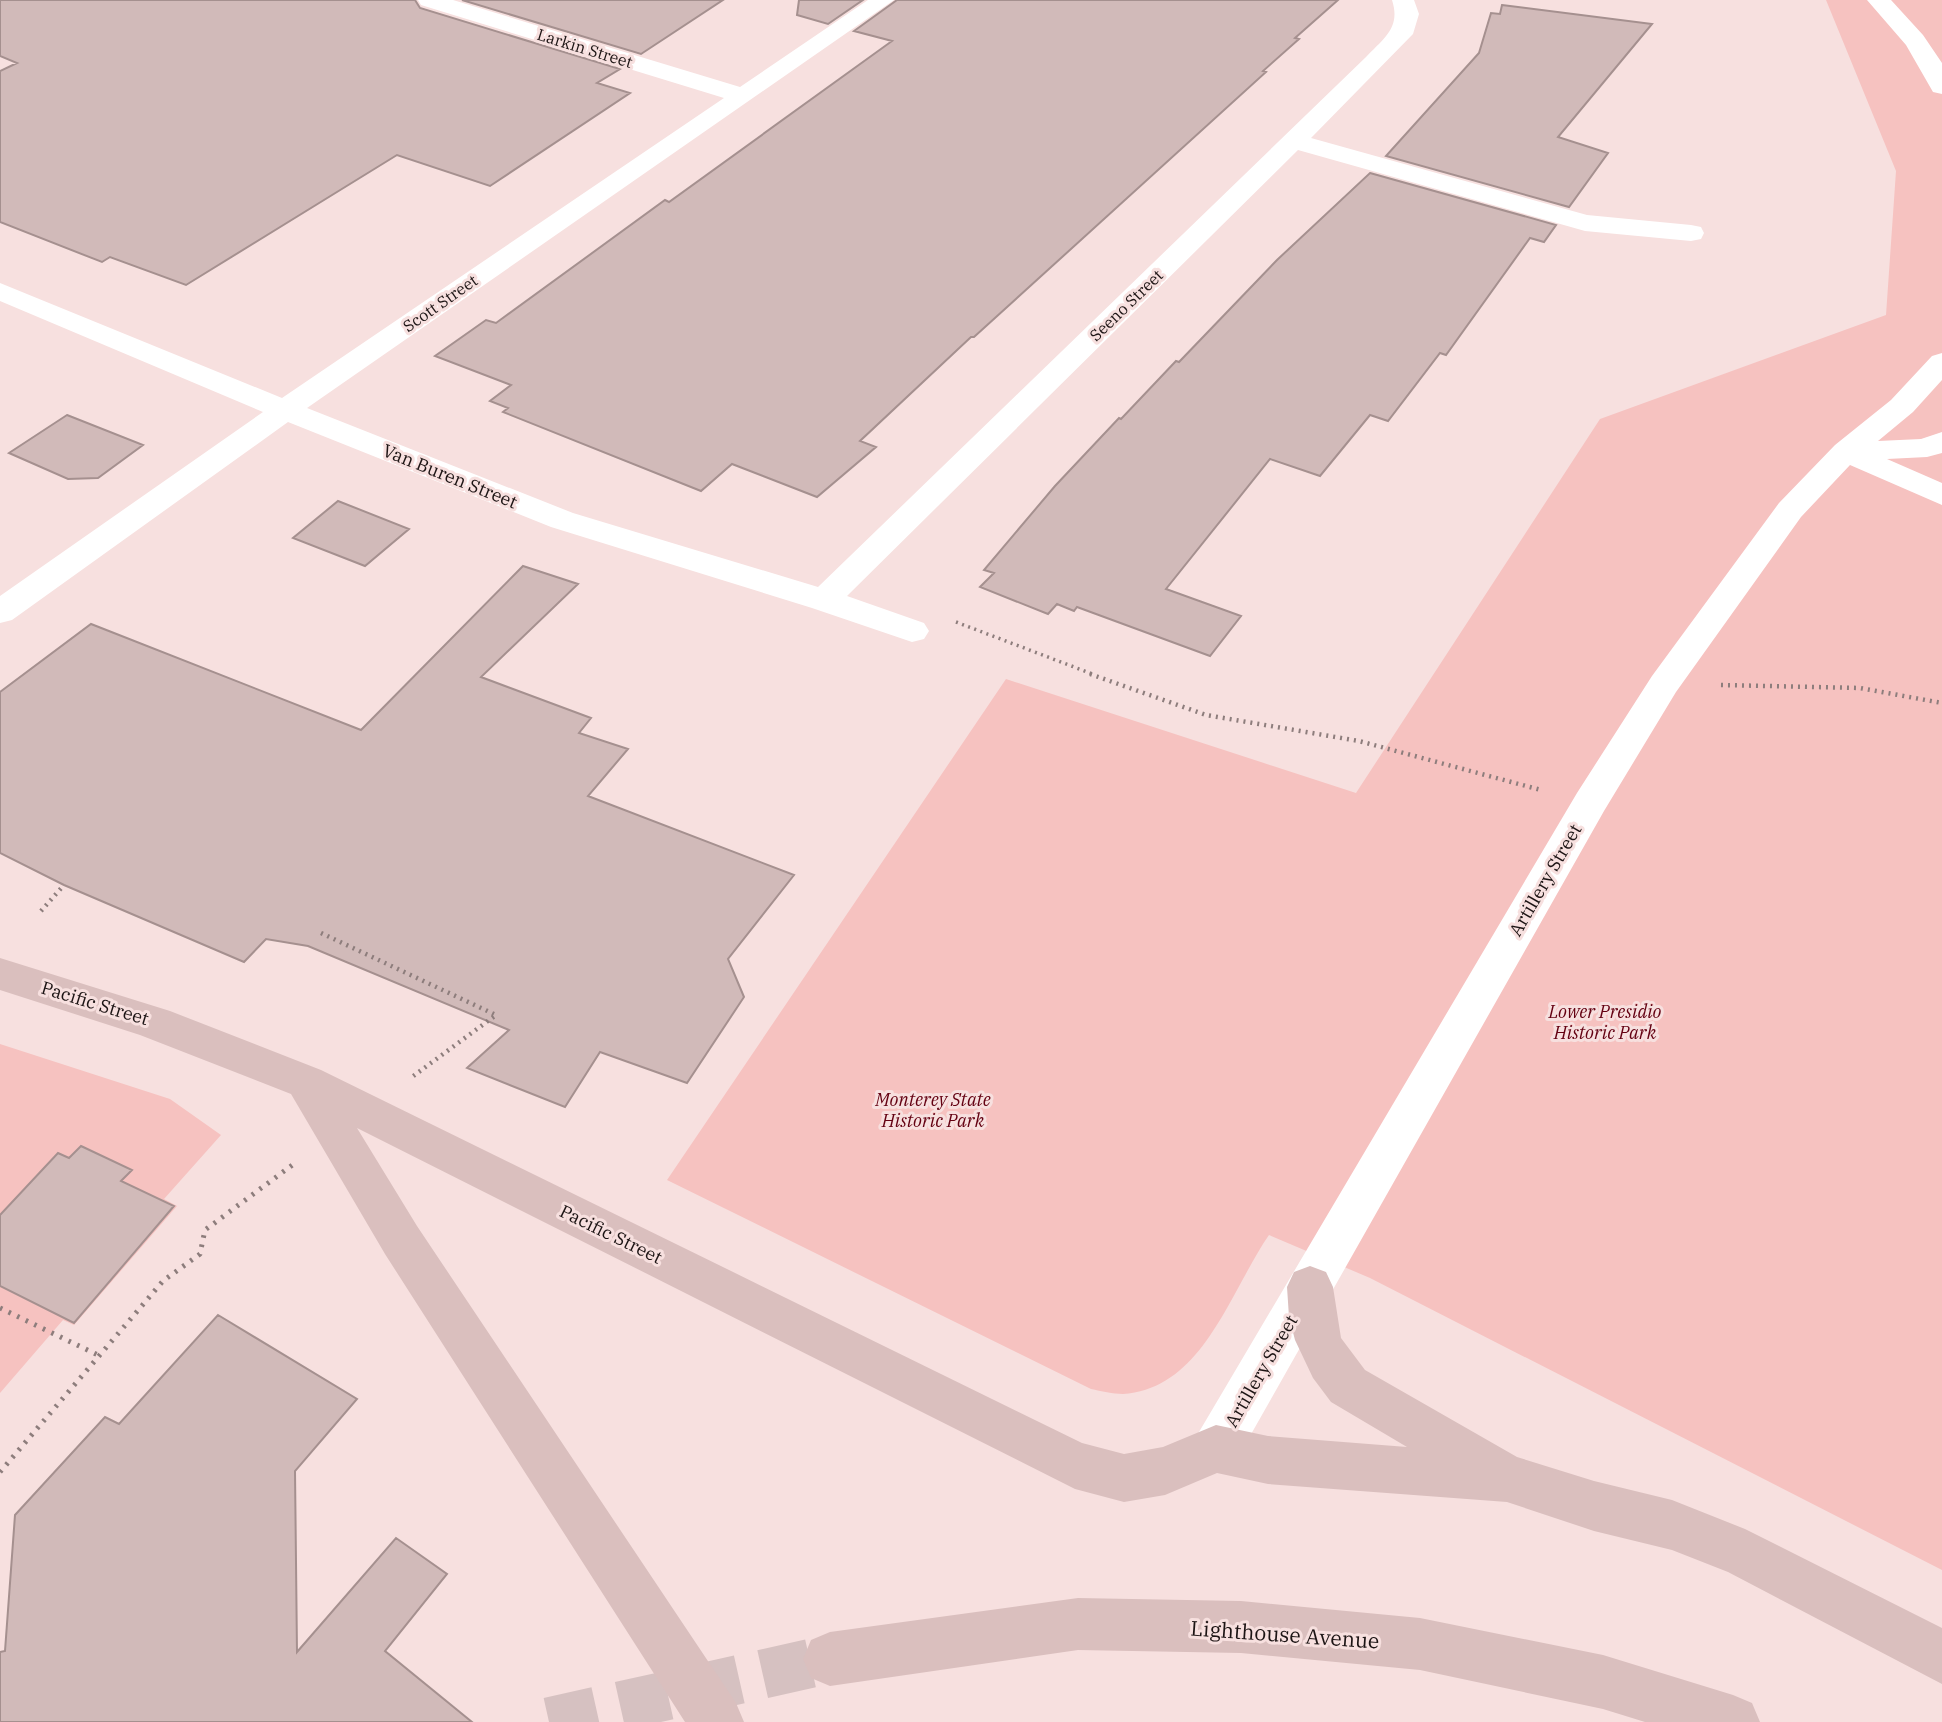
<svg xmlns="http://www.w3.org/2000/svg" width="1942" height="1722" viewBox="0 0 1942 1722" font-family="'IBM Plex Serif',serif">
	<rect width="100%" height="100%" fill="#f7e0df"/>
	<path fill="#f6c2c0" d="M1826,0H1942V1570L1370,1278L1269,1235C1230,1291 1203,1389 1123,1394C1113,1394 1101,1391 1091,1389L667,1180L1006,679L1356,793L1600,419L1886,315L1896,171Z
		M0,1044L170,1099L221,1135L164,1199L177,1206L74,1325L63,1320L0,1393Z"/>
	<path fill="#d1bab9" stroke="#a5908f" stroke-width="2" d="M0,0H415L420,8L620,69L597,83L630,93L490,186L397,155L186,285L110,257L102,262L0,222V71L17,63L0,56Z
		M462,0H723L641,54Z
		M799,0H863L828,24L797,15Z
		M897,0H1338L1295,38L1299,39L1263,71L1266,72L974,337H971L860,441L876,447L817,497L732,464L701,491L503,412L508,408L490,401L511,385L435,356L486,320L496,323L665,200L669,202L892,41L854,31Z
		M1502,5L1652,24L1558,137L1608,153L1569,207L1386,156L1479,53L1491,13L1500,14Z
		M1370,173L1556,225L1544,242L1530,238L1446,355L1440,353L1388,421L1370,415L1320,476L1270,459L1166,589L1241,616L1210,656L1077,607L1074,611L1057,604L1048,614L980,587L994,573L984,570L1055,486L1119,418L1121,419L1176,361L1179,362L1277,260Z
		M67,415L143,445L98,478L68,479L9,453Z
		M338,501L409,529L365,566L293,538Z
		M523,566L578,584L481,677L591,718L579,733L628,749L588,796L794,875L728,959L744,997L687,1083L600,1052L565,1107L467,1068L509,1030L308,946L266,939L244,962L64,885L0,853V692L91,624L361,730Z
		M81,1146L132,1170L121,1181L174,1206L74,1323L0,1286V1215L58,1153L69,1158Z
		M218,1315L357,1399L295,1471L297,1652L396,1538L447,1574L385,1651L472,1722H0V1652L5,1651L15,1515L105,1417L119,1424Z"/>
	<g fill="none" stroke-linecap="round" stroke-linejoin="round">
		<path stroke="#d6c1c1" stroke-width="49" stroke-dasharray="49 24" stroke-linecap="butt" d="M549,1722L830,1659"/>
		<path stroke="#8d7d7c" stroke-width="3.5" stroke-dasharray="2 4.5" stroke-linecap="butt" d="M956,622L1095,675"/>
		<path stroke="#8d7d7c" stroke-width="4.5" stroke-dasharray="2 5" stroke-linecap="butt" d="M1090,674L1206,715L1359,741L1541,790
			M1721,685L1860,688L1942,703
			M41,911L64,885
			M321,933L496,1015L412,1077"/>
		<path stroke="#8d7d7c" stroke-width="5" stroke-dasharray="2.5 7" stroke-linecap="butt" d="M0,1308L100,1356
			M0,1472L163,1281L200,1254L205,1230L295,1163"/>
		<path fill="#fff" fill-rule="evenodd" d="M418,0H453L740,87L868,0H894L307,408L573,513L818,587L1366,57C1384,38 1401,28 1392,0H1414L1419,14L1413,34L1311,138L1587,215L1691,225L1701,227L1704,233L1701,239L1691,241L1585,231L1298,150L847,596L924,623L929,631L924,639L912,642L812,608L551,527L288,422L12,620L0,623V596L263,412L0,301V283L282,398L724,98L421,5Z
			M1867,0H1891L1923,35L1942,63V94L1933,92L1906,45Z
			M1942,353V380L1913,412L1878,441L1921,439L1942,432V453L1927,457L1887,459L1942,483V505L1850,465L1801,517L1676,692L1604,811L1233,1466L1216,1473L1199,1466L1191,1449L1199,1432L1577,793L1652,676L1779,503L1835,445L1891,400L1932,356Z"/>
		<path fill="#dabfbe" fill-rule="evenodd" d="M0,958L170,1011L321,1070L1082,1443L1124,1454L1163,1447L1216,1425L1268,1436L1407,1447L1331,1402L1313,1378L1295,1340L1289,1317L1287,1287L1294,1272L1310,1266L1326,1272L1333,1287L1341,1338L1365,1370L1517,1457L1594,1481L1672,1500L1745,1529L1942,1628V1684L1728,1572L1672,1550L1594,1531L1507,1502L1268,1484L1217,1473L1165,1495L1124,1502L1075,1489L357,1128L417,1226L736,1703L744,1722H685L385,1254L291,1094L140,1035L0,990Z
			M1078,1598L1241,1601L1420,1618L1603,1655L1733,1695L1752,1703L1760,1722H1645L1603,1709L1420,1670L1241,1653L1078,1650L830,1686L811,1678L803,1659L811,1640L830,1632Z"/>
	</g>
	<g text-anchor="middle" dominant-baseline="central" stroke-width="6" stroke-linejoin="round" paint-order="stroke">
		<g font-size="16" fill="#1c1414" stroke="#f7e0df">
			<text transform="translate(585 48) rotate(17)">Larkin Street</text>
			<text transform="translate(440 303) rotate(-35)">Scott Street</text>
			<text transform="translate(1126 305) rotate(-44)">Seeno Street</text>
		</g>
		<g font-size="18" fill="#1c1414" stroke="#f7e0df">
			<text transform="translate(450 476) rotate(22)">Van Buren Street</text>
			<text transform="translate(1545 880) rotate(-60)">Artillery Street</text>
			<text transform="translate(95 1003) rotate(17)">Pacific Street</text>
			<text transform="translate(611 1234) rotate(26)">Pacific Street</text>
			<text transform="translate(1261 1371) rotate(-60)">Artillery Street</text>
		</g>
		<g font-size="18" font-style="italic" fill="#640112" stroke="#f7e0df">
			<text x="1605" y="1011">Lower Presidio<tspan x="1605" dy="21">Historic Park</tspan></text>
			<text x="933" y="1099">Monterey State<tspan x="933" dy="21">Historic Park</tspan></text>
		</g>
		<g font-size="21" fill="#1c1414" stroke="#f7e0df">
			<text transform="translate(1285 1634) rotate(4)">Lighthouse Avenue</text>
		</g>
	</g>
</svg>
